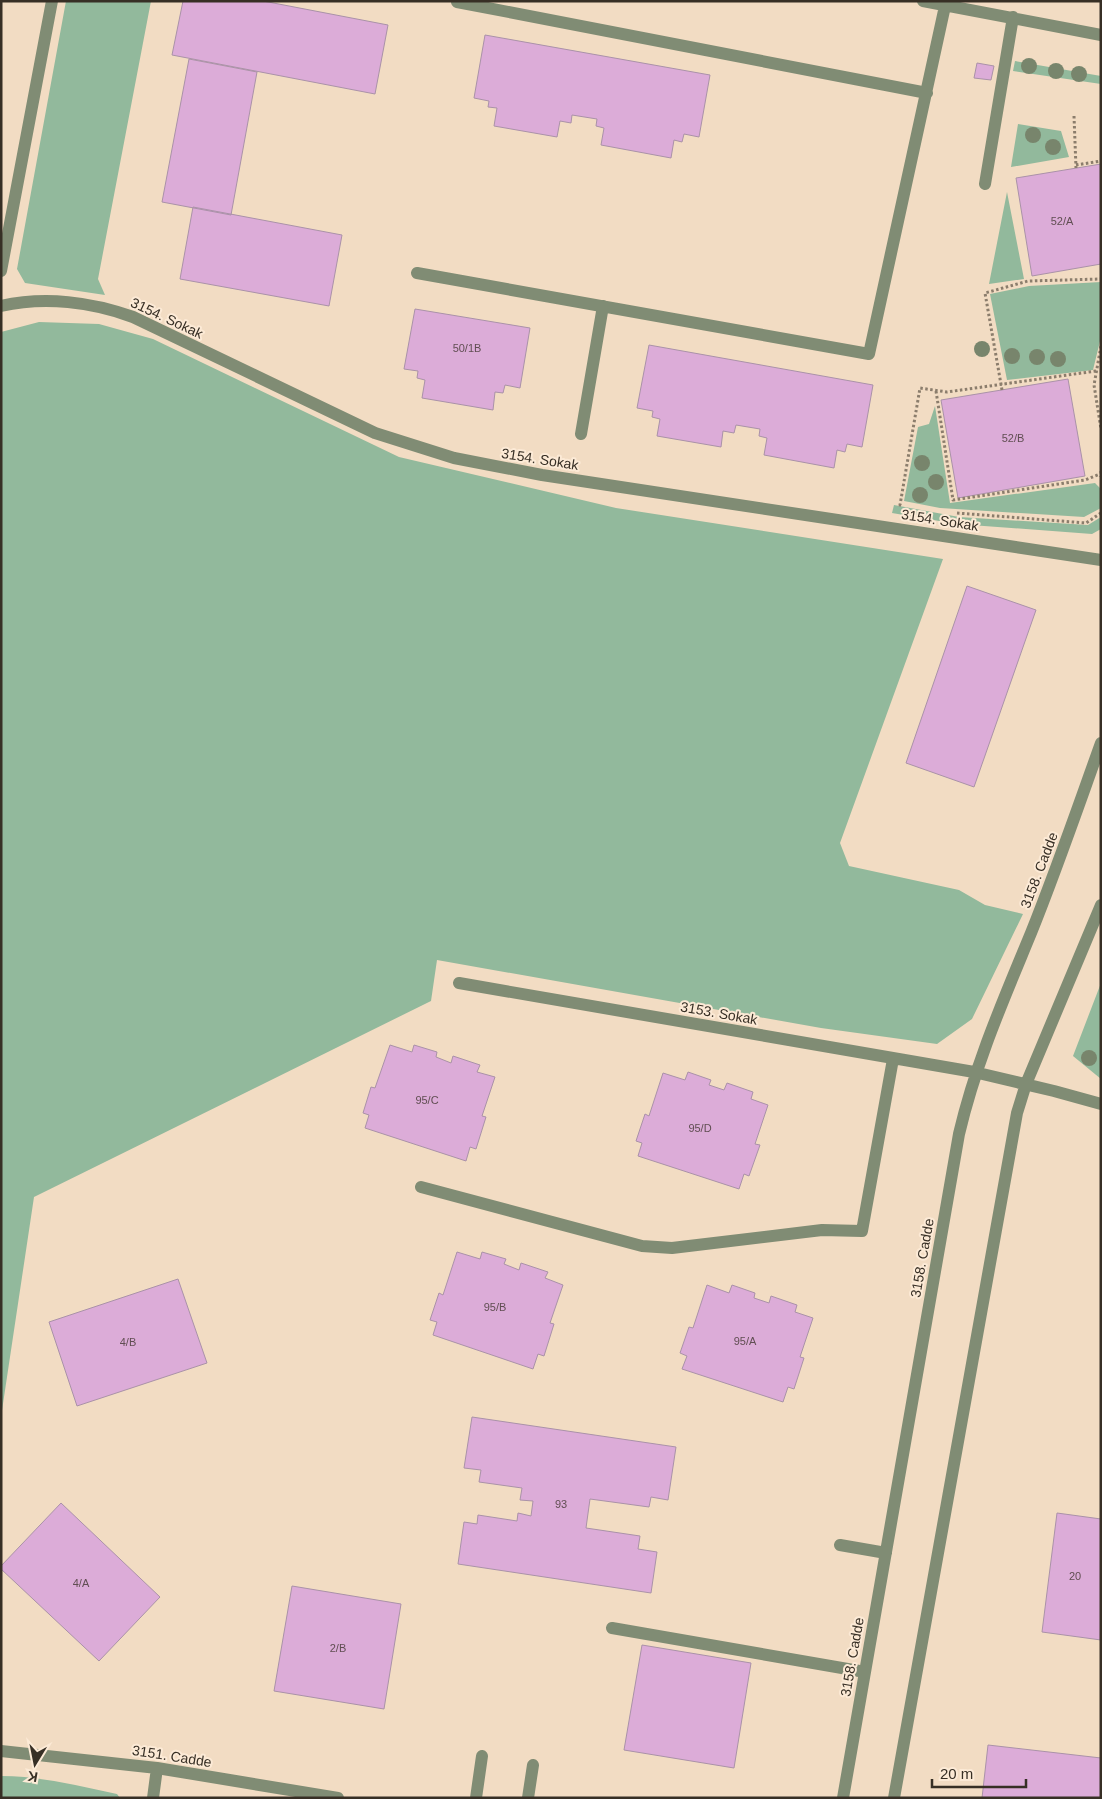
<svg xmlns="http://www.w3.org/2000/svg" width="1102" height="1799" viewBox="0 0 1102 1799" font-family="Arial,sans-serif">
	<rect width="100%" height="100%" fill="#f2dcc3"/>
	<path fill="#92b99c" d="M66,1H151L98,279L105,295L25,283L17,269Z
		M1015,61L1101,76V84L1013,71Z
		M1018,124L1061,131L1069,157L1011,167Z
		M1007,192L1024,279L989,284Z
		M1101,282V337L1093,370L1007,380L990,294L1029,286Z
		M39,322L99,324L153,339L399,457L616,508L943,559L840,843L849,866L959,890L985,905L1023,914L972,1019L937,1044L821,1028L437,960L431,1001L34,1197L1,1417V332Z
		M935,406L950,503L1095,483L1101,489V508L1084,517L940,508L904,501L918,427L929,424Z
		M894,505L959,517L1088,525L1101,517V529L1092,534L957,524L892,513Z
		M1101,983V1079L1073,1056Z
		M1,1776C40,1776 79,1786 117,1794L120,1798H1Z"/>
	<path fill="#dcacd8" stroke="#aa92a8" d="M183,1H263L388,25L375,94L172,55Z
		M485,35L710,75L699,137L684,134L682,142L674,140L671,158L601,145L604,128L596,126L597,119L572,115L571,123L560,121L557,137L494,126L497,108L488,107L489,101L474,98Z
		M189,59L257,72L231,215L162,202Z
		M977,63L994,66L991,80L974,78Z
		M1101,164V264L1032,276L1016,178Z
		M193,207L342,235L329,306L180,279Z
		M415,309L530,328L520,388L505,385L503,393L495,392L493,410L422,398L425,380L417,378L418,371L404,369Z
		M649,345L873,385L862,447L847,444L845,452L837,450L834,468L764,455L767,438L759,436L760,429L736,425L734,433L723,431L721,447L657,436L660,419L652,417L653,411L637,408Z
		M1068,379L1085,476L958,498L941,400Z
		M967,586L1036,610L974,787L906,763Z
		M390,1045L412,1052L414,1045L437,1052L436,1057L451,1063L453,1056L480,1065L477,1072L495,1077L482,1116L486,1117L476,1149L470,1147L466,1161L365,1128L369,1115L363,1113L371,1087L375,1088Z
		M688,1072L711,1080L709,1085L724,1090L727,1083L753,1092L751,1099L768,1105L755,1144L760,1145L749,1176L744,1174L739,1189L638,1156L642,1143L636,1141L645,1114L649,1116L663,1073L685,1080Z
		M457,1252L480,1259L482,1252L506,1259L504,1264L519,1270L521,1263L548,1272L545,1278L563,1285L550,1323L554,1324L544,1356L538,1354L533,1369L433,1335L437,1322L430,1320L439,1293L443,1295Z
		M178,1279L207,1363L77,1406L49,1322Z
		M707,1285L729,1293L732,1285L755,1293L754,1298L769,1303L771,1296L797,1305L795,1312L813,1318L800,1357L804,1358L794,1389L788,1387L783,1402L682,1369L687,1356L680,1353L689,1327L693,1328Z
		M472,1417L676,1447L668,1500L651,1497L649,1507L590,1499L586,1528L640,1536L638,1549L657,1552L651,1593L458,1564L464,1522L477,1524L478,1515L517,1521L518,1513L531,1516L533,1501L520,1500L522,1488L479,1482L481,1470L464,1468Z
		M61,1503L160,1597L99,1661L1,1569V1566Z
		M1057,1513L1101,1519V1640L1042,1632Z
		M292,1586L401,1604L384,1709L274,1691Z
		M642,1645L751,1663L734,1768L624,1750Z
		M988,1745L1101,1758V1798H982Z"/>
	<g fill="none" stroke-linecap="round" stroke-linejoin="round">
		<path stroke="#8b7d6c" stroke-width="3" stroke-dasharray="2.5 2.5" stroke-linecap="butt" d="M1074,116L1076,168
			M1076,165L1101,161
			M1101,346L1094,385L1101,429
			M1002,390L985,293L1028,281L1101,279
			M936,391L953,500L1085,480L1100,474
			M1101,471V477
			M901,505H900L920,388L947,392L1096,371
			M957,513L1086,523L1101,513"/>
		<path stroke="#808c74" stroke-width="12" d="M923,1L1101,35
			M457,2L927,93
			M985,184L1013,17
			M1,271L52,1
			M417,273L869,354L945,6
			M1,306C45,296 92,302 133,317L375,433L454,458L542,475L1101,560
			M581,434L603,306
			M459,983L974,1072L1054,1091L1101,1104
			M421,1187L642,1246L672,1248L822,1230L862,1231L893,1059
			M840,1545L886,1553
			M612,1628L865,1672
			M1,1751L157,1768L338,1798
			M153,1798L157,1768
			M476,1798L482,1756
			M528,1798L533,1765
			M843,1798L959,1134C976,1062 1003,1001 1031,933C1056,871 1078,807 1101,743
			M894,1798L1017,1113L1026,1084L1101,905"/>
	</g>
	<g fill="#78856c">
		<circle cx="1029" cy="66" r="8"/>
		<circle cx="1056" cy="71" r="8"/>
		<circle cx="1079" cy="74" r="8"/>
		<circle cx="1033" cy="135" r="8"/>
		<circle cx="1053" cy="147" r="8"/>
		<circle cx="982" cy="349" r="8"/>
		<circle cx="1012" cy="356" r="8"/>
		<circle cx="1037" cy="357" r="8"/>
		<circle cx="1058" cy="359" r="8"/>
		<circle cx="922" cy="463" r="8"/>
		<circle cx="936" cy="482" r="8"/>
		<circle cx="920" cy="495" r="8"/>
		<circle cx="1089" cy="1058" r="8"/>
	</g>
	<g text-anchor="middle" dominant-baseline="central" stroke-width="4" stroke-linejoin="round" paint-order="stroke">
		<g font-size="11" fill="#604e52">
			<text x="1062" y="221">52/A</text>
			<text x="467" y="348">50/1B</text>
			<text x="1013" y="438">52/B</text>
			<text x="427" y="1100">95/C</text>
			<text x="700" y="1128">95/D</text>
			<text x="495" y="1307">95/B</text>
			<text x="745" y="1341">95/A</text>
			<text x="128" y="1342">4/B</text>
			<text x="561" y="1504">93</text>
			<text x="1075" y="1576">20</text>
			<text x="81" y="1583">4/A</text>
			<text x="338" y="1648">2/B</text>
		</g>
		<g font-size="14" fill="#372f25" stroke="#fcead6">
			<text transform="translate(167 318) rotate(25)">3154. Sokak</text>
			<text transform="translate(540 459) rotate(9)">3154. Sokak</text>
			<text transform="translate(940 520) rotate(9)">3154. Sokak</text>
			<text transform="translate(1039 870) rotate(-69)">3158. Cadde</text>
			<text transform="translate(719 1013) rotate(10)">3153. Sokak</text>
			<text transform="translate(922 1258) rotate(-80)">3158. Cadde</text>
			<text transform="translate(852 1657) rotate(-80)">3158. Cadde</text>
			<text transform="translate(172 1756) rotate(9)">3151. Cadde</text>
		</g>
	</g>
	<rect width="1102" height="1799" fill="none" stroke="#372f25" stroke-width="5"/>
	<g transform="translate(35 1764) rotate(190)" stroke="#fcead6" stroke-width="4" paint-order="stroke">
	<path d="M0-4L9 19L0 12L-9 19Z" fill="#372f25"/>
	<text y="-8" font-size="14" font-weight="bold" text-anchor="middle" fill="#372f25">K</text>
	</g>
	<path d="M932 1779v8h94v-8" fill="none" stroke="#372f25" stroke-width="2.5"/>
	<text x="940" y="1779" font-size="15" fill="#372f25" stroke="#fcead6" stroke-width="4" paint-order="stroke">20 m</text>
</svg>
